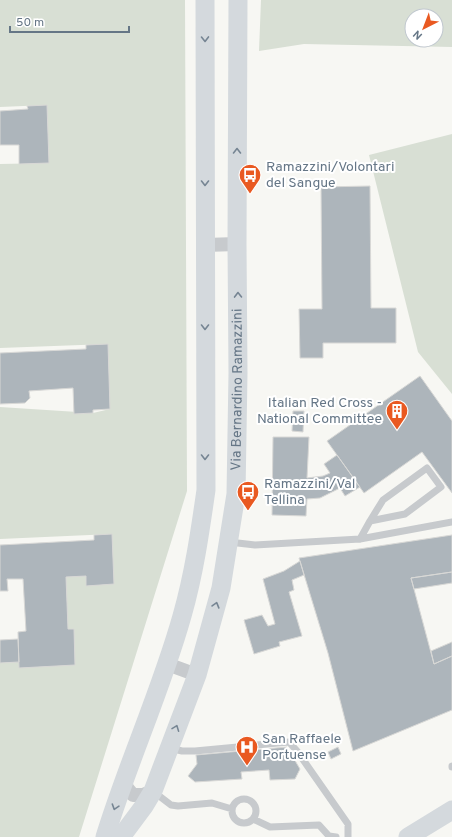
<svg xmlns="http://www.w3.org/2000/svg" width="452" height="837" viewBox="0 0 452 837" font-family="Overpass,sans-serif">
	<rect width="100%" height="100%" fill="#f7f7f3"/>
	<path fill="#d8dfd4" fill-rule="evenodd" d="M0,0H185L187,491L79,837H0V663L19,662L20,668L75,665L74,629H68L66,577L86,576V586L114,584L112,534L0,539V407L93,413L110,409L108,344L0,348V164L49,163L47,105L0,107Z
		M261,0H452V47L304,44L259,51ZM412,16H436V40H412Z
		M452,134V394L418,352L369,155Z"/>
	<path fill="#adb5bb" stroke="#d8d8d6" d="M47,105L49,163L19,164V145H0V111L28,109L27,106Z
		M370,186L371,308H396V343H323V358H300L299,309H322L321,187Z
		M108,344L110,409L93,410V413L74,414L73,388L29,391L30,398L25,403L0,404V353L86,349V345Z
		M420,376L452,421V493L422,452L364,493L327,441Z
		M293,411H304L303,432L292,431Z
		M273,437H309L307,478L323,476L330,473L324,464L337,455L360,487L345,496L340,488L320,498L307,499L306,516L272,515Z
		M112,534L114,584L86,586V576L66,577L68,629H74L75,665L19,668L18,632L26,631L23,579H7L8,591H0V545L94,540V535Z
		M452,535V572L411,578L434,664L452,656V710L353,751L328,653L299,558Z
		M300,561L304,575L292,580L294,590L289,592L302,636L279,642L280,646L254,654L244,620L262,615L268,626L275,624L263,579L284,571Z
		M452,572V583L414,589L411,578Z
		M18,639L19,662L0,663V640Z
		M452,642V656L434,664L431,651Z
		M287,747L300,769L295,779L270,780L269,770L241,772L242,779L195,782L188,776L197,764L196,755Z
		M338,747L341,754L331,759L328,752Z"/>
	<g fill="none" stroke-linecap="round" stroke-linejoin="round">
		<path stroke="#c7cacd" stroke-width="7" d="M360,539L370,521L405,514L441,487L427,468L383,500L370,521
			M229,542L255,545L360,539L452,522
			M170,748L182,751H195L289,742L297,751L348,824V837
			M452,766V767
			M154,792L171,805L178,806L212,803L232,809
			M232 811a12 12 0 1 1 24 0a12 12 0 1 1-24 0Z
			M253,819L270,827L319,825L329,836L336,837"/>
		<path stroke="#c7cacd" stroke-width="14" d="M205,245L237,244
			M167,664L197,675
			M124,776L127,788L133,795H143L153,791"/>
		<g stroke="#d4d9dd" stroke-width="19">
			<path d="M105,837C128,762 161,691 182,616C194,574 200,532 206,490L205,0"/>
			<path id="s1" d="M121,837L144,806L153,791L197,675L221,588L236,494L238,373L237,244L238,0"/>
			<path d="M408,837L452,810"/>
		</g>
	</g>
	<defs><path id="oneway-chevron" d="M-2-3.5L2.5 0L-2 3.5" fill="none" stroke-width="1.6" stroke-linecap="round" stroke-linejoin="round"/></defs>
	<g stroke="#768593">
		<use href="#oneway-chevron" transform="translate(205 39) rotate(89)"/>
		<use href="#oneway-chevron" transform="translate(237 151) rotate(-90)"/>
		<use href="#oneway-chevron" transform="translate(205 183) rotate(90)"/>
		<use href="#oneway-chevron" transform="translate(238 295) rotate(-91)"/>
		<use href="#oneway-chevron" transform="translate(205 327) rotate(90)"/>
		<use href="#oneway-chevron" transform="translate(205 457) rotate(90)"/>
		<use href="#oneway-chevron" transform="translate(216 605) rotate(-74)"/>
		<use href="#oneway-chevron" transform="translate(176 728) rotate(-69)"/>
		<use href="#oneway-chevron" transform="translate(115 807) rotate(108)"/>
	</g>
	<defs>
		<g id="bus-pin" transform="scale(1.15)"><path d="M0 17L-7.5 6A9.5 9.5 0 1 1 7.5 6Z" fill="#e95921" stroke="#fff"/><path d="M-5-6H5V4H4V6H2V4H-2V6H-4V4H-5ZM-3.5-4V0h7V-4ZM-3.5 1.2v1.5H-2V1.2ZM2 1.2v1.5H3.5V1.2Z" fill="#fff"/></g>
		<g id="building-pin" transform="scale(1.15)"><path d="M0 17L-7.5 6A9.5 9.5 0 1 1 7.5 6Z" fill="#e95921" stroke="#fff"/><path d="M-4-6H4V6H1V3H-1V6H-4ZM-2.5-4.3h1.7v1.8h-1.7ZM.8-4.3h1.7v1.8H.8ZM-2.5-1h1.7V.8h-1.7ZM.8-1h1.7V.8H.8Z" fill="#fff"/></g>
		<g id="hospital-pin" transform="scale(1.15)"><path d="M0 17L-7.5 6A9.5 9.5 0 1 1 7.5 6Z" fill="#e95921" stroke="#fff"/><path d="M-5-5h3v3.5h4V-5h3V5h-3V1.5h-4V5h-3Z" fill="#fff"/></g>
	</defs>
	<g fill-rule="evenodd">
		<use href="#bus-pin" x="250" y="175"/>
		<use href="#building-pin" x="397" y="411"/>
		<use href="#bus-pin" x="248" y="492"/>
		<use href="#hospital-pin" x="247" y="747"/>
	</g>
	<g text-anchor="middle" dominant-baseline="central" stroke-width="4" stroke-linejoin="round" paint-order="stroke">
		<g font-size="14" fill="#657686" stroke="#fff" text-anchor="start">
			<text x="266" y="167">Ramazzini/Volontari<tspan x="266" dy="16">del Sangue</tspan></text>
			<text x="382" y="403" text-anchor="end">Italian Red Cross -<tspan x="382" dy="16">National Committee</tspan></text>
			<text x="264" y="484">Ramazzini/Val<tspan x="264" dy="16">Tellina</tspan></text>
			<text x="262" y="739">San Raffaele<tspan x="262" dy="16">Portuense</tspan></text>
		</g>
		<g font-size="14" fill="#657686" stroke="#fff">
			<text stroke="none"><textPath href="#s1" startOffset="470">Via Bernardino Ramazzini</textPath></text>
		</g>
	</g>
	<g transform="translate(424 28) rotate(222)"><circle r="19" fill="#ffffff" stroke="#c1c8cf"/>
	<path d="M0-3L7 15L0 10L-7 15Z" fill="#e95921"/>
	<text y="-6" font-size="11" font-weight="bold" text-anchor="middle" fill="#657686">N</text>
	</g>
	<path d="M10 26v6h119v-6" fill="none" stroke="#657686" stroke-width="2"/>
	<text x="16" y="26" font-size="12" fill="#657686" stroke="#ffffff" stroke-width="3" paint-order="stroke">50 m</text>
</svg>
